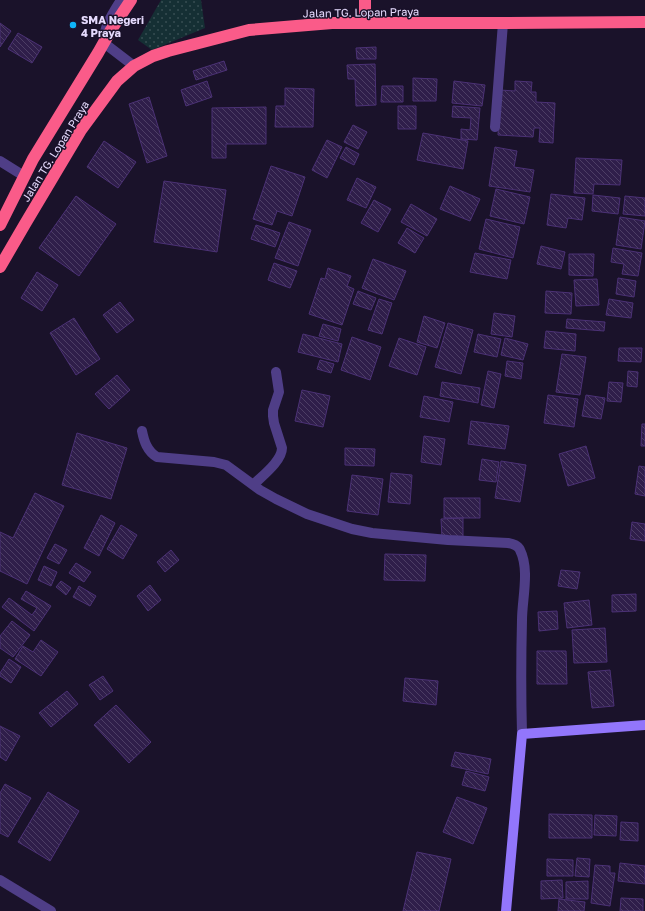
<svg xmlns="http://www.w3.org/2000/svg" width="645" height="911" viewBox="0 0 645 911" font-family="'Golos Text',sans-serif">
	<defs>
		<pattern id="green-dots" width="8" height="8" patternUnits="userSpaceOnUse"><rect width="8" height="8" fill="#152f34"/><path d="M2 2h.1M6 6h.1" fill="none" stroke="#374d52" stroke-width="1.8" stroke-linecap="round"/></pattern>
		<pattern id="building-back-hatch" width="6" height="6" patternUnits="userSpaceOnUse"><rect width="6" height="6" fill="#2f1e4a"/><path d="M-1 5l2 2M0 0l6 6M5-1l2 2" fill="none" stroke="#4d3e65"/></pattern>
	</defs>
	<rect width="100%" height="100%" fill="#1a122a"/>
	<path fill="url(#green-dots)" d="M161,0H201L205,28L152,50L138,40Z"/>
	<path fill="url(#building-back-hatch)" stroke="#4b3175" d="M0,23L11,31L0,47Z
		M18,33L42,47L32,63L8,49Z
		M376,47V59H357L356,48Z
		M224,61L227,70L196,80L193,71Z
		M375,64L376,105L356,106L355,79H348L347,65Z
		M413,78L437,79L436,101H413Z
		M207,81L212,97L186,106L181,90Z
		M454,81L485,85L482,106L452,103Z
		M515,81L532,82L531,92H536V102L555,103L553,143L539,142L540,128H534L533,137L498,135L500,90L515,91Z
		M382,86H403V102H381Z
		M285,88L314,89L313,127H275L276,106H285Z
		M149,97L167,156L147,163L129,104Z
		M398,106H416V129H398Z
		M453,106L480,108L477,140L461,139V129L470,130L471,118L452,117Z
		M266,107V144H226V158H212V108Z
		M353,125L367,132L358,149L344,142Z
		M423,133L468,141L463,169L417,160Z
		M327,140L342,147L327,178L312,170Z
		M104,141L136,162L118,188L87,167Z
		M346,147L359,154L354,165L340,158Z
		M495,147L517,151L514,167L534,170L530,192L489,186Z
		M576,158L622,160L620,185L594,184L593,194L574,193Z
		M271,166L305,177L292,216L277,211L272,225L253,219Z
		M357,178L376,187L366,208L347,200Z
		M164,181L226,190L217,252L154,242Z
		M450,186L480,199L470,221L440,209Z
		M496,189L530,197L524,224L490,216Z
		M551,194L585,198L582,220L568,218L566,228L547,225Z
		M593,195L620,198L618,214L592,211Z
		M76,196L116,224L79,276L39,248Z
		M625,196L645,198V216L623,214Z
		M374,200L391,209L378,232L361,223Z
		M411,204L437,219L427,236L401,222Z
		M620,217L645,221L641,249L616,245Z
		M486,219L520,227L513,258L479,249Z
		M289,222L311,230L298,266L275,258Z
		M256,225L280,233L275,247L251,239Z
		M407,228L424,238L415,253L398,243Z
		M541,246L565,252L561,269L537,264Z
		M613,248L642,253L638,276L622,274L624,264L611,262Z
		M475,253L511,260L507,279L470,272Z
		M569,254H594L593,276L569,275Z
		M373,259L406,271L394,300L362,288Z
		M274,263L297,271L290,288L268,280Z
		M328,268L351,276L347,286L354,289L342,325L309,314L321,278L325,279Z
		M37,272L58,285L42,311L21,298Z
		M618,278L636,281L634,297L616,294Z
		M597,279L599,305L576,306L574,280Z
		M358,291L376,298L371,310L353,304Z
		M546,291L572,293L571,314L545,313Z
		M379,299L392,303L382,334L368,330Z
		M609,299L633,303L631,318L606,315Z
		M120,302L134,320L117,333L103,315Z
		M494,313L515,316L512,337L491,334Z
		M424,316L445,323L437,348L417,342Z
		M74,318L100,359L76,375L50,333Z
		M567,319L605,322L604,331L566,328Z
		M448,323L473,330L461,374L435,367Z
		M323,324L341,329L338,341L319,336Z
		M546,331L576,334L575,351L544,348Z
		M303,334L342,344L338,362L298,352Z
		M478,334L501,339L497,357L474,352Z
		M352,337L381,347L370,380L341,370Z
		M399,338L426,347L417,375L389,366Z
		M505,338L528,344L523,360L501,355Z
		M619,348H642L641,362L618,361Z
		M562,354L586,357L580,395L556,392Z
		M320,360L334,364L331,373L317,369Z
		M507,361L523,363L521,379L505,376Z
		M488,371L501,374L494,408L481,405Z
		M628,371L638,372L637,387L627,386Z
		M117,375L130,390L109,409L95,394Z
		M442,382L480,388L478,403L440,396Z
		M609,382L623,383L621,402L607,401Z
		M302,390L330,396L323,427L295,421Z
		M548,395L578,399L574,427L544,423Z
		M586,395L605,398L601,419L582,416Z
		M424,396L453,402L449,422L420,417Z
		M471,421L509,426L505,449L468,444Z
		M642,424H645V446H641Z
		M77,433L127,448L111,499L62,485Z
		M424,436L445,439L441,465L421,462Z
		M586,446L595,478L568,486L559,454Z
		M345,448L375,449L374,466L345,465Z
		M482,459L499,462L496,482L479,480Z
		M501,461L526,465L520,502L495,498Z
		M639,466L645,467V496L635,494Z
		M391,473L412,475L410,504L388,502Z
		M352,475L383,479L378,515L347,511Z
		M35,493L64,506L27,584L0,571V532L13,538Z
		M444,498H480V518H444Z
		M101,515L115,523L99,556L84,548Z
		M463,518V538H442L441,519Z
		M632,522L645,524V541L630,539Z
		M121,525L137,535L123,559L107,549Z
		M55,544L67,550L59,564L47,558Z
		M171,550L179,560L165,572L157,562Z
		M385,554L426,555L425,581L384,580Z
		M76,563L91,572L84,582L69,573Z
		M44,566L57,572L51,586L38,580Z
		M561,570L580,572L577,589L558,586Z
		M61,581L71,588L66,595L56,587Z
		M150,585L161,600L148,611L137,596Z
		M79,586L96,596L90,606L73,597Z
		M26,591L51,606L34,631L2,607L9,598L32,615L37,608L21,599Z
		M636,594V611L612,612V595Z
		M589,600L592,625L567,628L564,603Z
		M557,611L558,629L539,631L538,612Z
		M12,621L30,635L13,657L0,648V636Z
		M605,628L607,662L574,663L572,630Z
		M41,640L58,652L41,676L15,659L23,646L33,652Z
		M537,651H566L567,684H537Z
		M9,659L21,667L11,683L0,676V673Z
		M610,670L614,706L592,708L588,672Z
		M103,676L113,691L100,700L89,685Z
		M405,678L438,681L436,705L403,701Z
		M67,691L78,704L51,727L39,713Z
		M116,705L151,742L129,763L94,725Z
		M0,726L20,736L6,761L0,757Z
		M455,752L491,759L488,774L451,766Z
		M466,771L489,777L485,791L462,785Z
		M5,784L31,798L8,837L0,833V793Z
		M48,792L79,811L50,861L18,842Z
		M457,797L487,808L473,844L443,832Z
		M549,814L592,815V838H549Z
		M595,815L617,816L616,836L594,835Z
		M621,822L638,823V841L620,840Z
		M417,852L451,859L439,911H403Z
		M577,858L590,859L589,877L575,876Z
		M547,859L573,860V876H547Z
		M620,863L645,866V884L618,881Z
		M595,865L610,866V873H615L610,906L591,903Z
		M562,880L563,898L541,899V881Z
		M588,881V899H566V882Z
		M621,898L643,899V911H620Z
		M559,899L585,902L584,911H558Z"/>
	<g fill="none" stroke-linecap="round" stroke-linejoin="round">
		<path stroke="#4f3e87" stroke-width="10" d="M121,0C113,13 103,27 104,43L134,66
			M495,127L503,23
			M0,161L24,176
			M142,431C144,441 147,451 157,457L214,462L226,465L260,490L276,499L307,514L352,529L372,533L448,540L508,543C513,544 518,545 520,550C530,570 522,599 522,620C521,658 521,696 522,734
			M253,485C262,476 282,461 282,448L274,423L273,416V410L279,392L276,372
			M0,880L51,911"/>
		<path stroke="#9276fb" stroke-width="10" d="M506,911L522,734L645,725"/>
		<path stroke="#fa5b89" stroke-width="12" d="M365,0V23
			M0,225L33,159L98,53L111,30L131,0
			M0,267L25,224L81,130L117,81L134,66L153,56L168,51L249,30L332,23H503L645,22"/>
	</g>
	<circle fill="#0eb4f7" stroke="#1a122a" stroke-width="1.5" cx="73" cy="25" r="4"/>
	<g text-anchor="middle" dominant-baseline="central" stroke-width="3" stroke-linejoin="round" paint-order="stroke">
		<g font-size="11" fill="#e6dbfe" stroke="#1a122a">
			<text transform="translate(361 12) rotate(-1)">Jalan TG. Lopan Praya</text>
			<text transform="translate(55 151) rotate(-58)">Jalan TG. Lopan Praya</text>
		</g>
		<g font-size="11" font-weight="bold" fill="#e6dbfe" stroke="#1a122a" text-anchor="start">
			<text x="81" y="19">SMA Negeri<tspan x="81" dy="13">4 Praya</tspan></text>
		</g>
	</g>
</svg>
